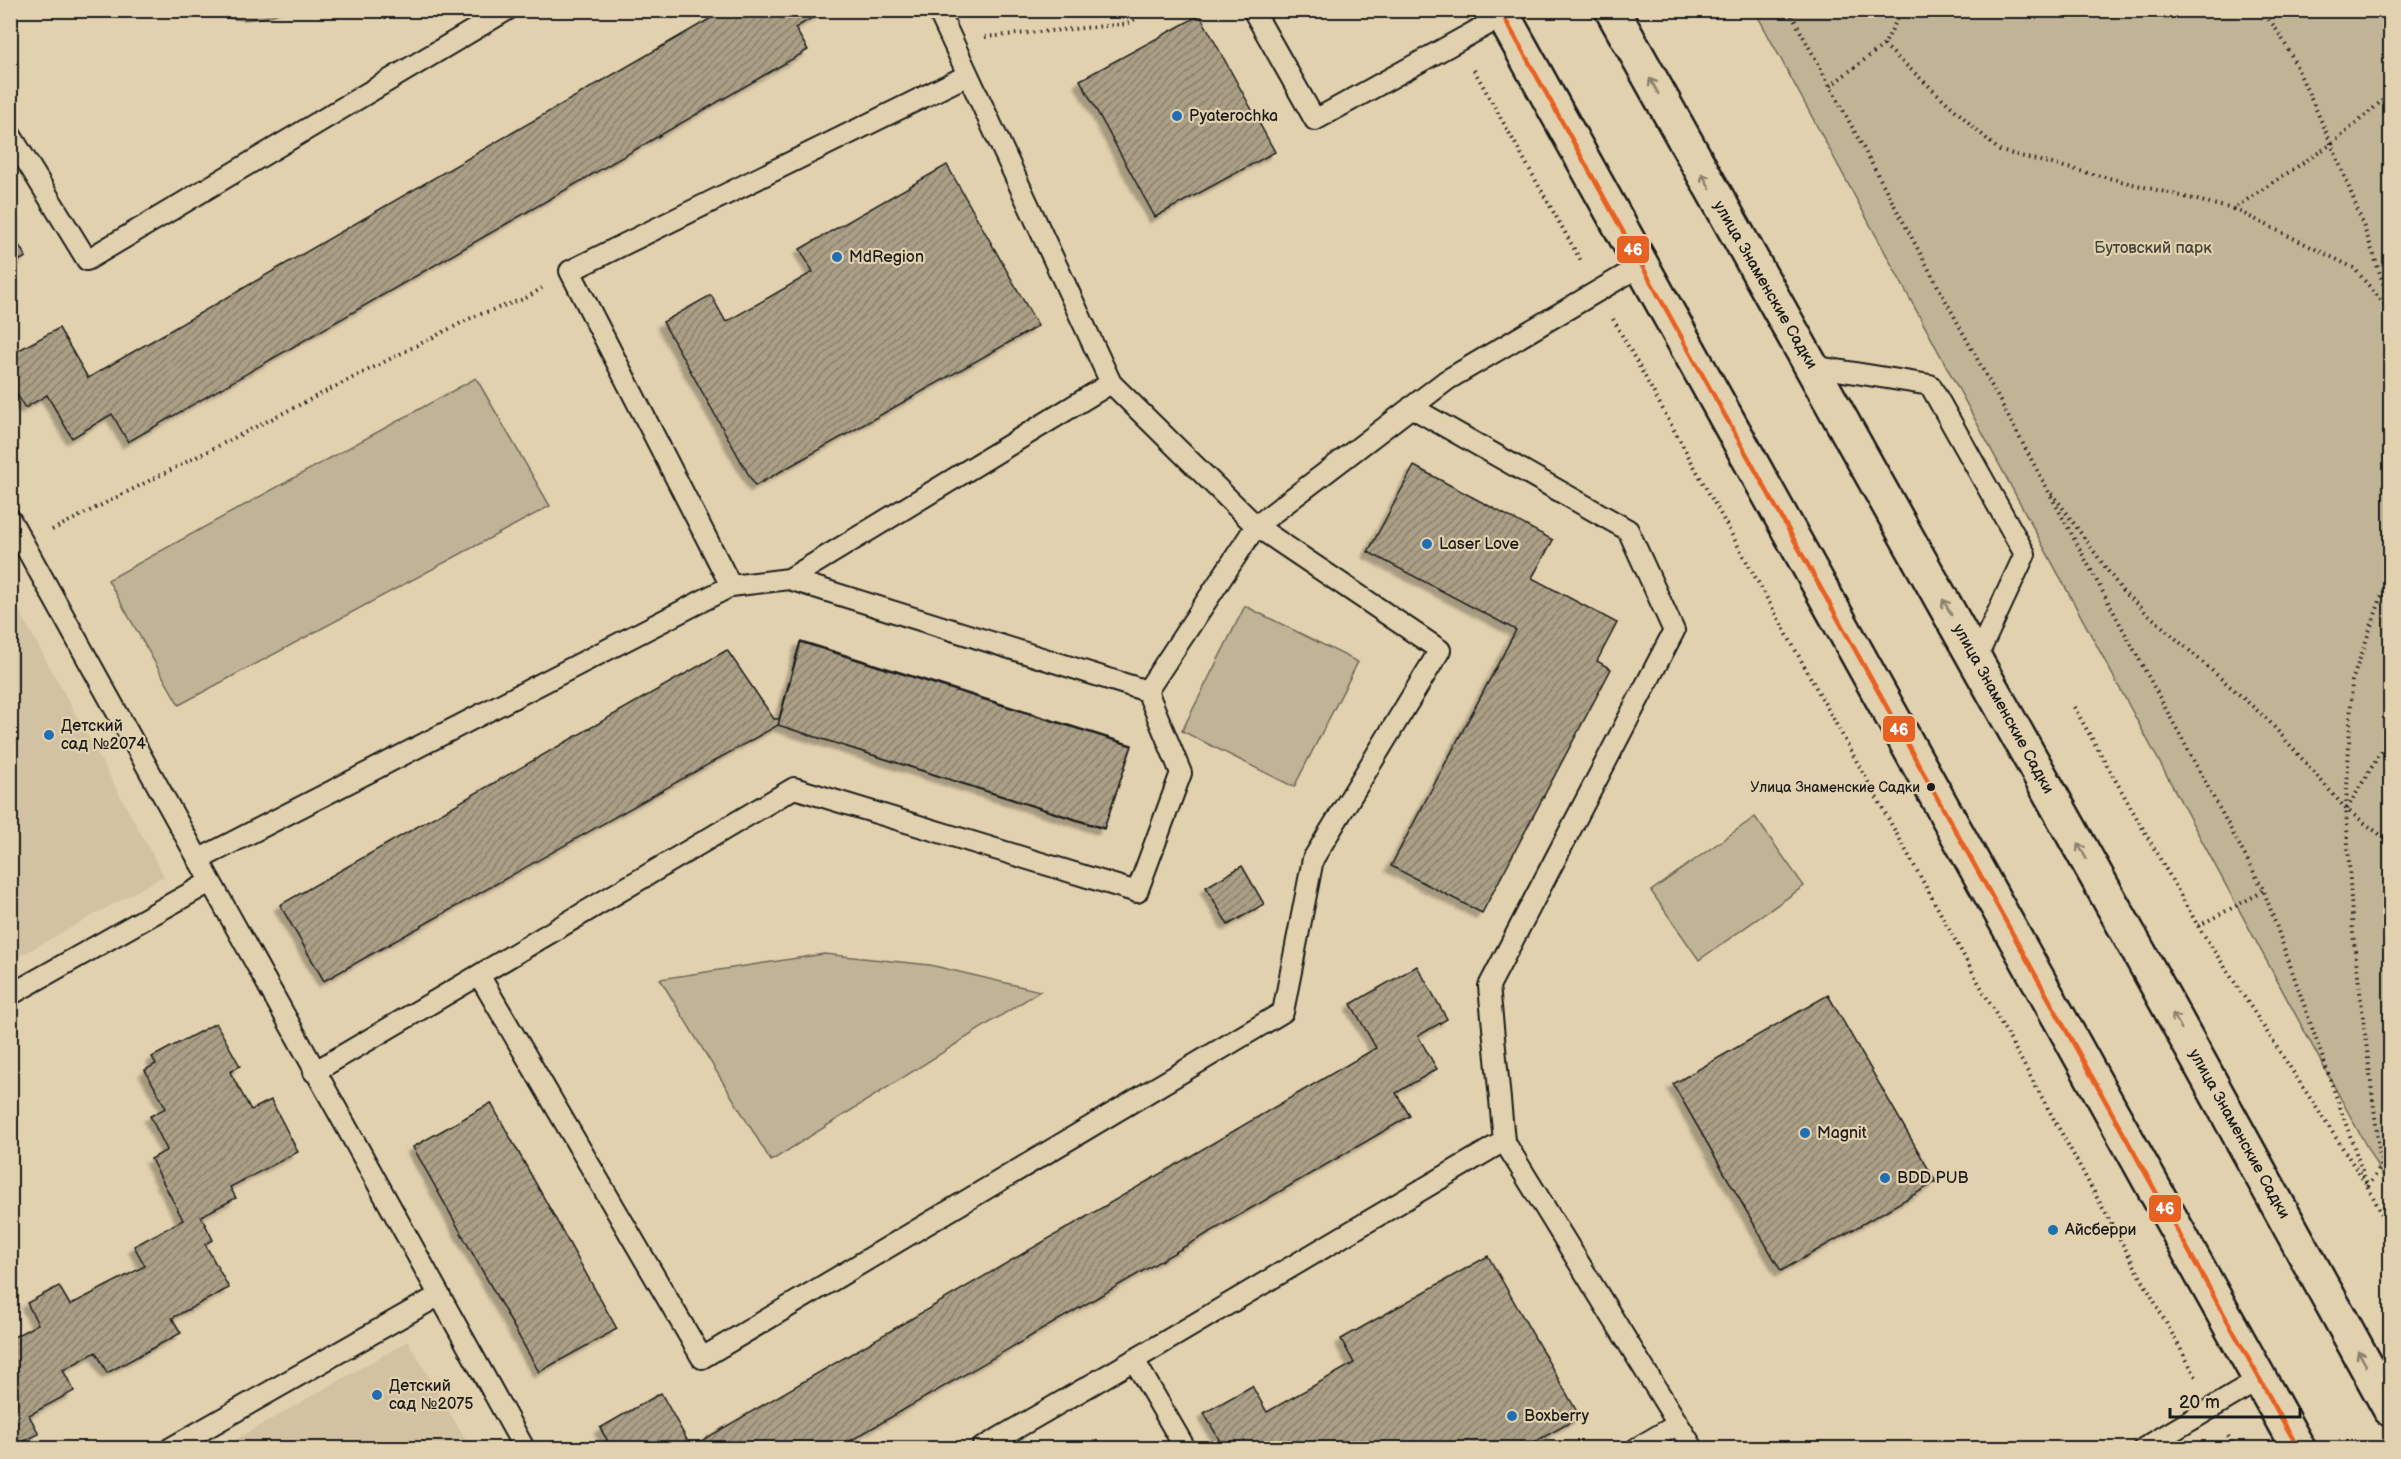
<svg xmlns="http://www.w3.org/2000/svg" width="2401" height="1459" viewBox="0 0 2401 1459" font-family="'Balsamiq Sans',sans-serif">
	<defs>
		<pattern id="building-hatch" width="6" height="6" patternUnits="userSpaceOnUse" patternTransform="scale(1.5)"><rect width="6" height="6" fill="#ab9f86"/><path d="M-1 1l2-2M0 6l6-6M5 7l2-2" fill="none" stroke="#8a816d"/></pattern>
		<filter id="shadow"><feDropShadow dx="-5.5" dy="5.5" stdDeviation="1.5" flood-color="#0004"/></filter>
	</defs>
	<rect width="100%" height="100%" fill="#e2d1ae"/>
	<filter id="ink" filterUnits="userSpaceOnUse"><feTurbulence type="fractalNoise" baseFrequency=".0167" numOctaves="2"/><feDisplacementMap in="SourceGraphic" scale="12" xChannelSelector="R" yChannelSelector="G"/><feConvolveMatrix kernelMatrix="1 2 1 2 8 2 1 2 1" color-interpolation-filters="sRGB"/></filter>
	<g filter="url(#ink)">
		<path fill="#d2c2a2" d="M10,594L164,876L11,961H10Z
			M408,1341L470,1448H221Z"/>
		<path fill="#c1b396" stroke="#6e6859" stroke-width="1.5" d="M202,11H285C253,23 233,22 202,11Z
			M1755,11H2390V1190Z
			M476,378L550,506L179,705L108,580Z
			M1245,606L1358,662L1294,787L1182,731Z
			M1755,817L1804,886L1699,960L1651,891Z
			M824,954L930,965L1040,991L771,1161L660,979Z"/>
		<path fill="url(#building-hatch)" stroke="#1c1c1c" stroke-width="1.5" filter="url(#shadow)" d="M725,10H825L795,28L808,50L128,442L112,414L72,438L47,395L25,408L10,382V355L59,328L88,378Z
			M1200,15L1275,152L1155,217L1080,80Z
			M947,165L1038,326L755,486L663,322L711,295L726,322L813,272L800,249Z
			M10,230L26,257L10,266Z
			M1414,466L1553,540L1532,578L1617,623L1597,661L1611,669L1482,913L1391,866L1516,630L1368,552Z
			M801,641L1132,745L1104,828L778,725Z
			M800,642L1132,746L1104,829L778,725L324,981L280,905L727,650L774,719H779Z
			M1242,866L1264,904L1228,925L1206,887Z
			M1417,966L1447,1019L1418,1036L1437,1069L1396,1093L1410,1116L838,1448H612L600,1428L661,1393L691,1447L1376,1048L1351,1004Z
			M1828,995L1936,1182L1781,1271L1673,1084Z
			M216,1023L240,1066L230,1072L251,1110L271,1100L298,1152L230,1187L236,1198L201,1216L213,1240L205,1244L229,1288L172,1318L181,1333L107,1373L96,1352L63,1370L74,1391L29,1415L39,1434L10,1448V1339L38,1324L27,1303L59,1286L70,1305L145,1266L134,1246L183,1220L151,1159L167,1150L150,1116L166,1108L145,1070L156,1064L152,1057Z
			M491,1103L617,1329L539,1372L413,1147Z
			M1488,1256L1580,1417L1524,1448H1224L1204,1413L1252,1386L1267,1412L1354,1363L1341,1339Z"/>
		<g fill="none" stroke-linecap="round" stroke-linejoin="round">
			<g stroke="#1c1c1c" stroke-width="24">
				<path id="lane" d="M938,10L1111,383L1256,526L1447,380L1642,265
					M1253,10L1315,120L1503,16
					M10,134L87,260L507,10
					M1812,366L1930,385L2025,554L1976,659
					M1411,407L1628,530L1674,631L1489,986L1504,1141L1678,1424
					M10,519L524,1448
					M789,579L1111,383
					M731,586L570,271L968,75
					M198,860L731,586L789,579L1147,691
					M10,995L210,882
					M314,1072L479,975L702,1358L1283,1012L1313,859L1440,650L1256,526L1147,691L1181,773L1137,892L794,788L479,975
					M171,1448L438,1296
					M982,1448L1134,1360
					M1185,1448L1134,1360L1504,1141
					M1637,1448L1678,1424L1693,1448
					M2144,1448L2259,1380"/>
			</g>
			<g stroke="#1c1c1c" stroke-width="38">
				<path id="secondary" d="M1500,10L2298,1448
					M1612,10L2141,956L2390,1409"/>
			</g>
			<path stroke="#1c1c1c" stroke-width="4" stroke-dasharray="1.5 4.5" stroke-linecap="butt" d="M1789,10L2264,891L2368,1187L2390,1230
				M2261,10C2283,34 2294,61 2307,90C2340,160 2367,231 2390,305
				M985,37L1127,24L1149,10
				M1884,45L2000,151L2233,209L2333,143L2390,94
				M1474,70L1582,263
				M1830,86L1884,45L1902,10
				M2234,209L2354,268L2390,311
				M1613,319L2197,1379
				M2052,493L2123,592L2268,720L2346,809L2390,842
				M52,530L473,317L526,298L542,288
				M2074,707L2198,926L2264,891
				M2347,809L2390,736
				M2198,926L2368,1187L2381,1166L2353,934L2346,809L2352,681L2390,572
				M2228,1436L2235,1448"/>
			<use href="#lane" stroke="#e2d1ae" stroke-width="20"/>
			<use href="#secondary" stroke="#e2d1ae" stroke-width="33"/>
			<g stroke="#e2d1ae" stroke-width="9">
				<path id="bus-1" d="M1500,10L2298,1448"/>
			</g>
			<use href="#bus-1" stroke="#e76122" stroke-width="4.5"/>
		</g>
		<defs><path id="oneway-shaft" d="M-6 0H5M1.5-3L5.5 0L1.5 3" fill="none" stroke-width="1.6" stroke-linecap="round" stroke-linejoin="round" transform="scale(1.5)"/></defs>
		<g stroke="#89806c">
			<use href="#oneway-shaft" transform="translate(1654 86) rotate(-119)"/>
			<use href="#oneway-shaft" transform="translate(1706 181) rotate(-119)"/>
			<use href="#oneway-shaft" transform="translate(1947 607) rotate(-119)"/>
			<use href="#oneway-shaft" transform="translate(2082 851) rotate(-119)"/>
			<use href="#oneway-shaft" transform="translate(2177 1021) rotate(-119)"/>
			<use href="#oneway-shaft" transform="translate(2362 1358) rotate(-119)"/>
		</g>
	</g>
	<g fill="#1f6fb2" stroke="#e2d1ae" stroke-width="2">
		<circle cx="1177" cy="116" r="6"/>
		<circle cx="837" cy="257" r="6"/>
		<circle cx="1427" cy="544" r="6"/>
		<circle cx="49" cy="735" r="6"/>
		<circle cx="1805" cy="1133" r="6"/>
		<circle cx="1885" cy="1178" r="6"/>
		<circle cx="2053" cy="1230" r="6"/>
		<circle cx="377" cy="1395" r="6"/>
		<circle cx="1512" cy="1416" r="6"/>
	</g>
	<circle fill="#1c1c1c" stroke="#e2d1ae" stroke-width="2" cx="1931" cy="787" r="5"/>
	<g text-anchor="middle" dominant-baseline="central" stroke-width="4.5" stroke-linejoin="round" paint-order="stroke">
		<g font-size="14" fill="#1c1c1c" stroke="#e2d1ae" text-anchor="end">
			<text x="1920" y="787">Улица Знаменские Садки</text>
		</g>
		<g font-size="16" fill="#1c1c1c" stroke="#e2d1ae" text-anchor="start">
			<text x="1189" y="116">Pyaterochka</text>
			<text x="849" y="257">MdRegion</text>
			<text x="1439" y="544">Laser Love</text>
			<text x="61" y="726">Детский<tspan x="61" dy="18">сад №2074</tspan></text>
			<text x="1817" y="1133">Magnit</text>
			<text x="1897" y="1178">BDD PUB</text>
			<text x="2065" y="1230">Айсберри</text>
			<text x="389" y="1386">Детский<tspan x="389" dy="18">сад №2075</tspan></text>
			<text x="1524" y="1416">Boxberry</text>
		</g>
		<g font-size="16" fill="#45423a" stroke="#e2d1ae">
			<text x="2153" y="248">Бутовский парк</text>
		</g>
		<g font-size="16" fill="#1c1c1c" stroke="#e2d1ae">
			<text transform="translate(1765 285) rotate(60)">улица Знаменские Садки</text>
			<text transform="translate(2003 709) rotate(61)">улица Знаменские Садки</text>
			<text transform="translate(2239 1134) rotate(61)">улица Знаменские Садки</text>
		</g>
	</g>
	<g stroke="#e2d1ae" stroke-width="2">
		<rect x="1616" y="235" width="34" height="29" rx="6" fill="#e76122"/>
		<rect x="1882" y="715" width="34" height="28" rx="6" fill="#e76122"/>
		<rect x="2148" y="1194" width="34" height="29" rx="6" fill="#e76122"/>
	</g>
	<g font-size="16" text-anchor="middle" font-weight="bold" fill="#fff">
		<text x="1633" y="255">46</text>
		<text x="1899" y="735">46</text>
		<text x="2165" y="1214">46</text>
	</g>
	<rect width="2401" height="1459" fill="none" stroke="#e2d1ae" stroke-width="36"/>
	<rect x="18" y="18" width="2365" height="1423" fill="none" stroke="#1c1c1c" stroke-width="2" filter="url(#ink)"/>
	<path d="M2170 1408v9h130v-9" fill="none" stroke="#1c1c1c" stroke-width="3"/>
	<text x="2179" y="1408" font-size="18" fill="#1c1c1c" stroke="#e2d1ae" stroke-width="4.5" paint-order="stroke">20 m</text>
</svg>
